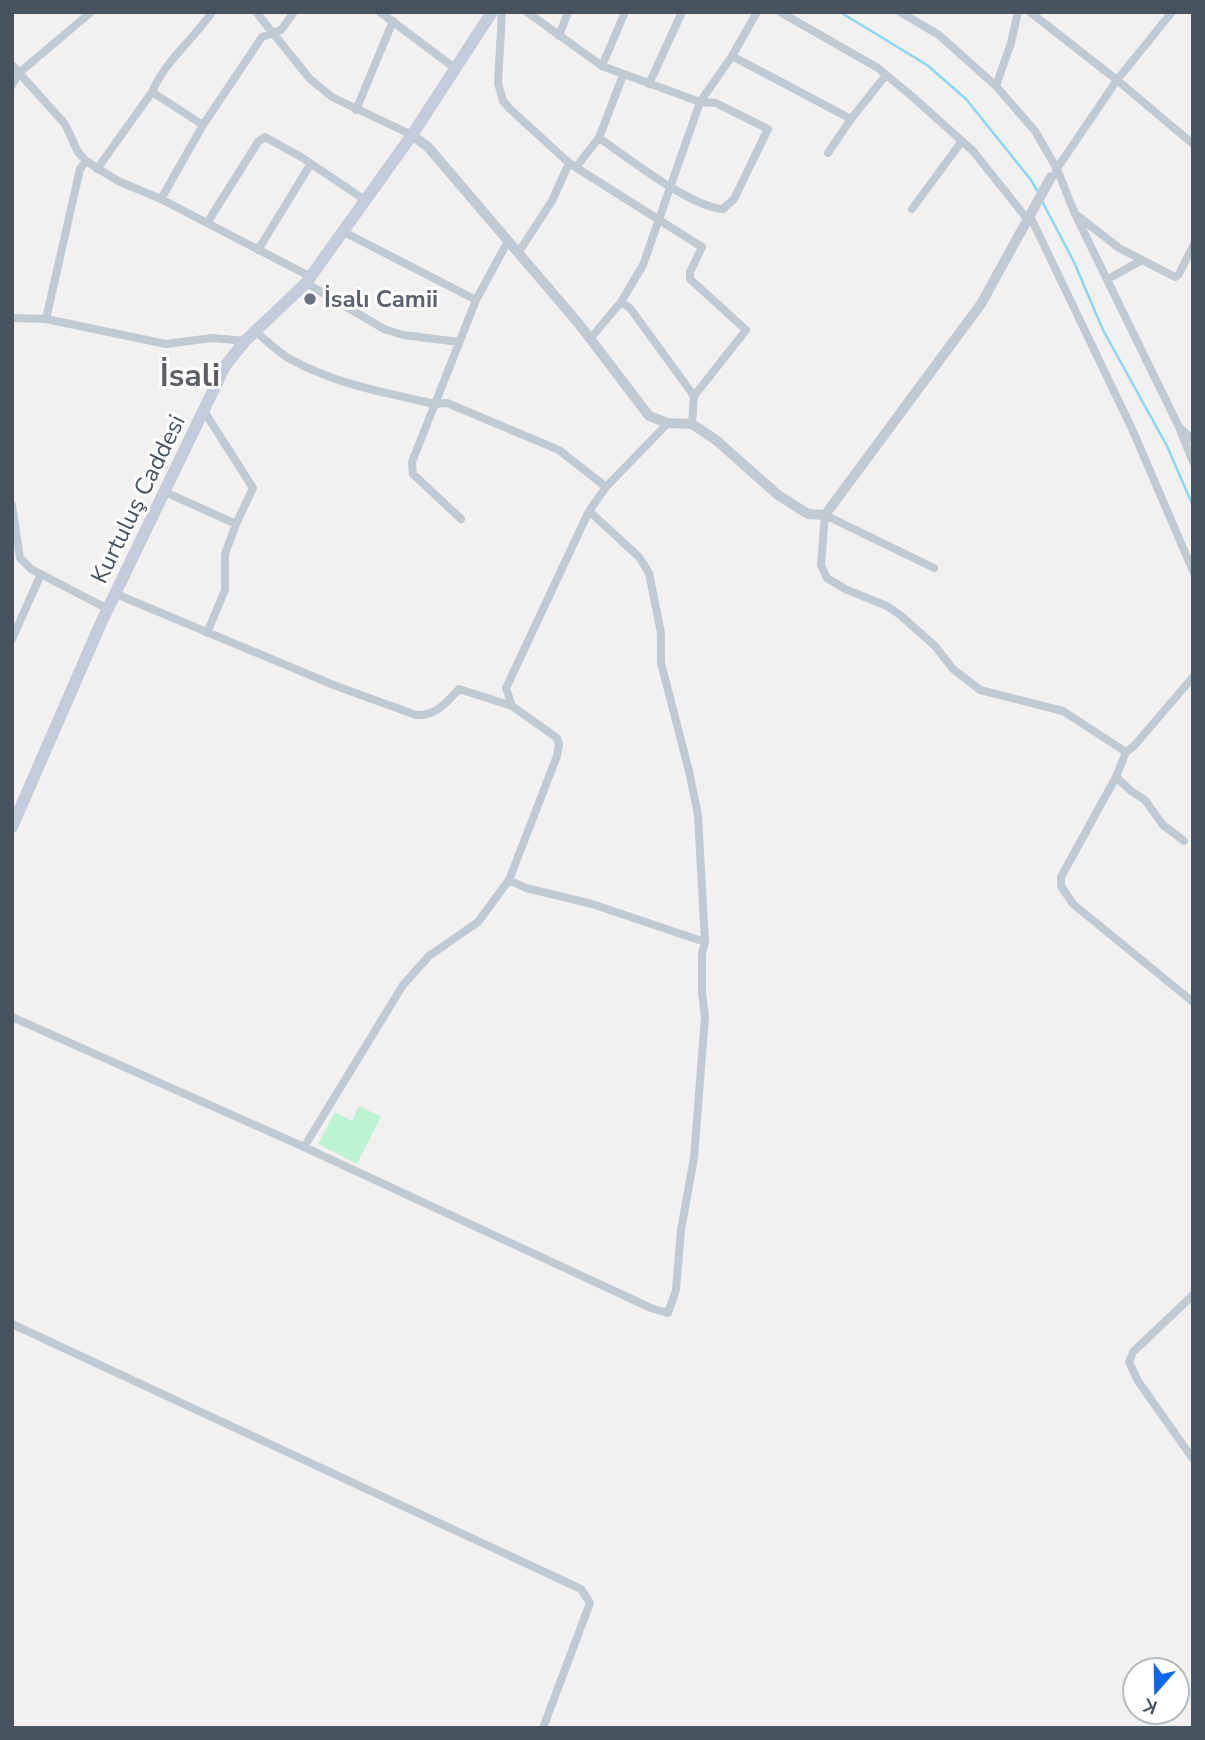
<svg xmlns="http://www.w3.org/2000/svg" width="1205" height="1740" viewBox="0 0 1205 1740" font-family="'Nunito Sans',sans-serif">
	<rect width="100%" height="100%" fill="#f3f0f0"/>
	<path fill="#bcf3d3" d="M359,1106L381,1117L357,1164L318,1144L335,1112L352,1121Z"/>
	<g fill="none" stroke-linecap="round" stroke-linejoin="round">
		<path stroke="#86d8f3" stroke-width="2.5" d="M840,12L927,65L966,99L1031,180L1038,192
			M1042,201L1074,262L1103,330L1167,446L1193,506"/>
		<path stroke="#c0cad3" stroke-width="8" d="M256,12L310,79L332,97L412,135
			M380,12L456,69
			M502,12L498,83L503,101L510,109L569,163L702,247L690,272V279L746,330L694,396L692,424
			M527,12L602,66L700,102L716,103L768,129L734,199L723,209C690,207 629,158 599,138L623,75
			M780,12L878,68L914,98L973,151L1028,220
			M900,12L939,35L996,86L1035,131L1057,169L1075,214L1179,427L1193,440
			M1030,12L1117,80L1193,144
			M559,36L568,12
			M732,56L851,119
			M12,65L65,124L78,152L86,161L118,181L161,199L311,277
			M602,66L625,12
			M649,84L682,12
			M12,85L19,73L91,12
			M996,86L1011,43L1018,12
			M152,92C165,61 193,40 212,12
			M356,110L393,21
			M828,153L851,119L886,75
			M576,167L599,138
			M97,169L152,92L203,125
			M1056,170L1117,80L1172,12
			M161,199L203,125L262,37L281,30L294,12
			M912,209L962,141
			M1030,216L1133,431L1193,571
			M1078,216L1119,248L1175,277L1179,274L1193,246
			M207,223L258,142L265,137L301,157L365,200
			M342,231L476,300
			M258,250L310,165
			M518,253L552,201L569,163
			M1108,279L1142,260
			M306,283L384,329L403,335L459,342
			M621,302L630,308L694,396
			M12,318L46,319L166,344L212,338L245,341
			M46,319L80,169L86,161
			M256,332C267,341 278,352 290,359C335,384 386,393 435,404L447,403L559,450L606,487
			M590,339L621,302L643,265L700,102L732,56L757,12
			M204,411L253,488L236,524L225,554V590L207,633
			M1180,430L1193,462
			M165,492L236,524
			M12,505L20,558L31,569L108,609
			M461,519L413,474L412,462L476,300L508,241
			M934,568L825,515L821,565L827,578L845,589L887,606L900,615L935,646L953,669L980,690L1063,711L1126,752
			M116,594L336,686L416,715C436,716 446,703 459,689L512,706L557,738L559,744L557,756L509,880L478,922L429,956L403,985L304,1147
			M12,639L41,574
			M1193,677L1134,746L1126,752L1116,777L1061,877V886L1073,904L1193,1002
			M512,706L506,688L589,511L606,487L668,423
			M1116,777L1131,791L1145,800L1163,825L1184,841
			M509,880L526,888L592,904L705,942
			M12,1017L304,1147L651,1308L668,1313L676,1290L681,1230L694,1158L705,1017L702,993V954L705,942L698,815L689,771L661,663V633L649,573L639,557L589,511
			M1193,1295L1133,1352L1129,1362L1138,1381L1193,1459
			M12,1324L581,1589L590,1603L543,1728"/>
		<path stroke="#c0cad3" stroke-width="10" d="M412,135L428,147L579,324L649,416L668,423L692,424L716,440L778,495L808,514L825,515L981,304L1051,177"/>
		<path stroke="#c2ccda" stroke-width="12" d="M12,827L101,623L225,366L245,341L306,283L412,135L492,12"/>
	</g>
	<circle fill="#6b7280" stroke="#fff" stroke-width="2.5" cx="310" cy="299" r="7"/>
	<g text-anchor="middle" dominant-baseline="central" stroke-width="6" stroke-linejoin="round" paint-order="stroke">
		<g font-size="24" font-weight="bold" fill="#5b616d" stroke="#fff" text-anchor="start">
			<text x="324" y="299">İsalı Camii</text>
		</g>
		<g font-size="24" fill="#47535f" stroke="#fff">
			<text transform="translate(138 499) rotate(-64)">Kurtuluş Caddesi</text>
		</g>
		<g font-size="32" font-weight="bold" fill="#5c6066" stroke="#fff">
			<text x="190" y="375">İsali</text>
		</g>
	</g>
	<rect width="1205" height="1740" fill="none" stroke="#47535f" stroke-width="28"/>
	<g transform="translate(1156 1691) rotate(200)"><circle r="33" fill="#ffffff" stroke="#b5babf" stroke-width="2"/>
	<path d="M0-5L12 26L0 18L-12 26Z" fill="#0c67f1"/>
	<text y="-10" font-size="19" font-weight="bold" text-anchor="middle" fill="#47535f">K</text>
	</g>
</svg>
